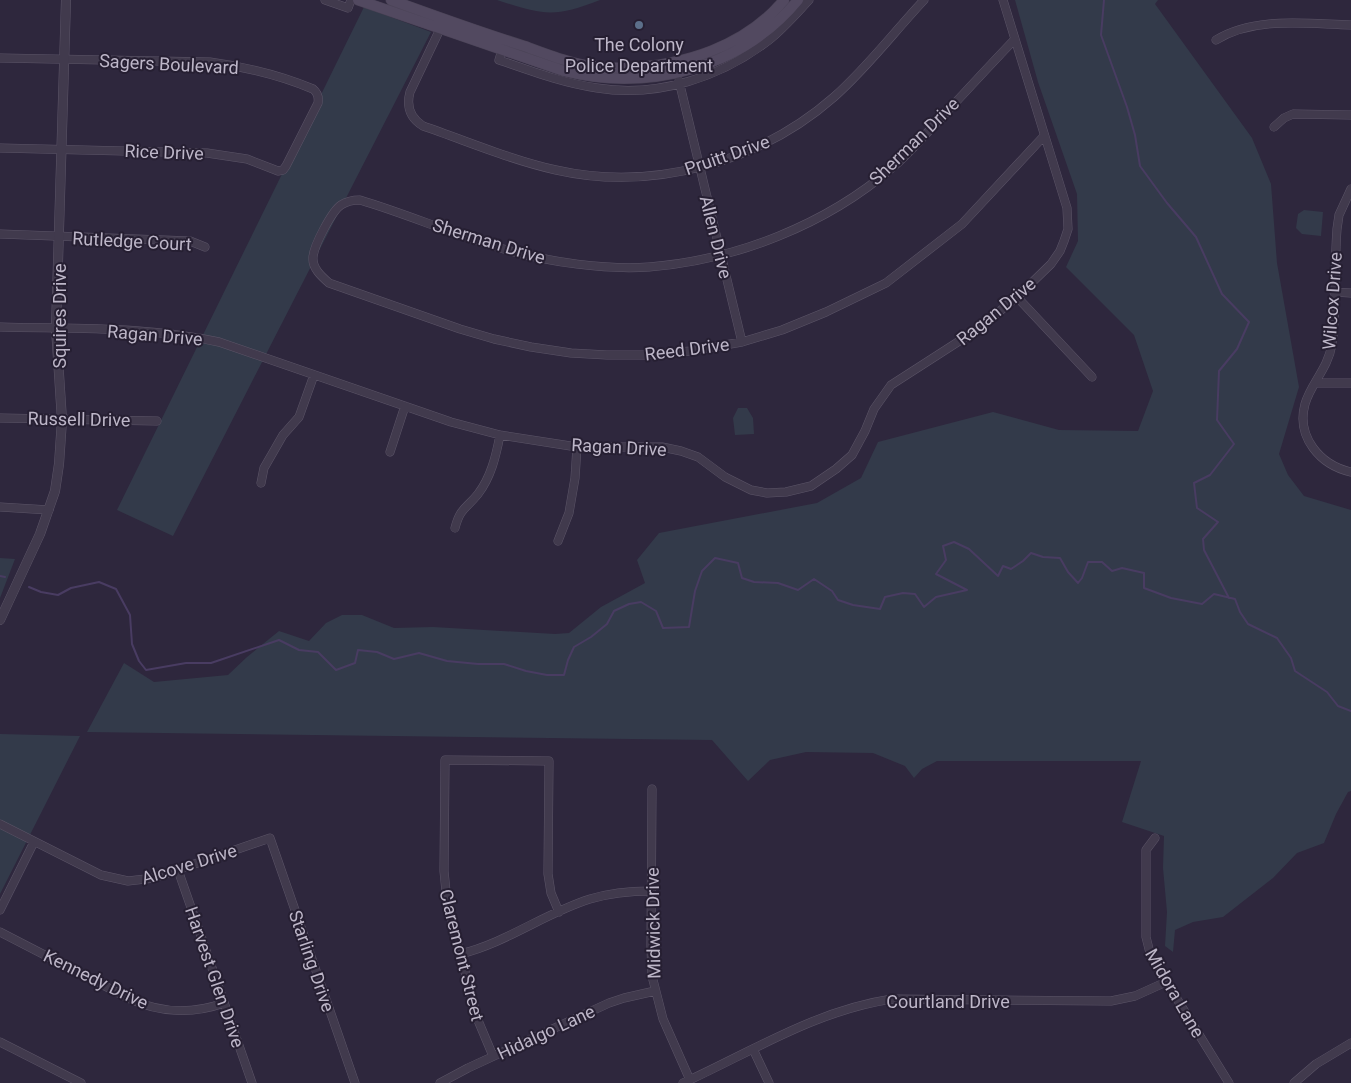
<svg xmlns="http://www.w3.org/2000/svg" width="1351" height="1083" viewBox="0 0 1351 1083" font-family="Roboto,sans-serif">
	<rect width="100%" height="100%" fill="#2e273d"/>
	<path fill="#333a4a" d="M497,0H600C554,18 543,15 497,0Z
		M1015,0H1158L1155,4L1252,138L1271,184L1277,263L1299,387L1279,454L1288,475L1304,496L1351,510V791L1348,792L1336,814L1324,843L1297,853L1273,878L1223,917L1193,922L1175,930L1173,952L1165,946L1167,912L1163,868L1164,836L1122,822L1141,761H937L922,769L914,778L905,766L873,753L806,752L770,760L748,781L712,740L87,732L124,663L154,682L228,675L247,657L279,631L309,641L326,623L342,615H362L394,628L433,627L555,634L569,633L601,607L645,583L637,560L659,533L817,503L861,478L878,442L993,412L1059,430L1138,431L1153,391L1134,335L1066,267L1078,241L1077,194L1038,82Z
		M364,7L431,32L173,536L117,510Z
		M1304,210L1323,212L1321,236L1302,234L1296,228L1298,214Z
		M738,408H747L753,418L754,434L735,435L733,418Z
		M0,558L15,559L0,598Z
		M0,734L80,736L0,894Z"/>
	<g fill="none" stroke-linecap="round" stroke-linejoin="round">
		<path stroke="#493c62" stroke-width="2" d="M1104,0L1101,35L1127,107L1135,135L1140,166L1167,203L1196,237L1222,294L1249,322L1237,349L1219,371L1217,420L1234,444L1210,475L1194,483L1197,508L1218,522L1203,539L1204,550L1229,598
			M0,576L5,577
			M29,587L41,592L58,595L71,588L99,582L116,589L130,615L132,644L139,661L146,670L186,663H211L279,640L299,650L318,652L336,670L355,663L358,650L377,652L394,659L419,653L447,661L478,664H504L526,671L547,675H564L568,660L574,647L591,637L607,624L614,611L629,604L641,602L656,611L663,628L689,627L695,591L702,571L715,558L738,563L742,578L754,582L778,583L798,590L814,579L832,591L838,600L853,605L880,609L885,597L903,593L915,594L924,607L936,597L967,590L936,574L946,560L943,546L954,542L969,549L998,576L1003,566L1011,569L1023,561L1031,553L1043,557L1060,558L1068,572L1078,583L1082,578L1088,562H1102L1112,571L1122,568L1144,573V588L1171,598L1202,604L1214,594L1235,599L1240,612L1248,624L1277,638L1291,658L1295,671L1327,692L1338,706L1351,711"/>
		<g stroke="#5c5568" stroke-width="9">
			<path id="minor" d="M325,0L348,8L351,0
				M442,25L410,92C406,107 410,118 423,126C467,141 511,160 556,170C653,192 760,162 834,97C867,68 894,32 924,0
				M1015,39C991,64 967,90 943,116C926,133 911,152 893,167C826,225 736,260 649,267C605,270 549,262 507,250C457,236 410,215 360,200C354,200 347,201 341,205C332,211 314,245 313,257C312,268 321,276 329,283L460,329L494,339L531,347L571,353L607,355H647L690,351L742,342L782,330L826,312L886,283L962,224L1044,136
				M1216,40C1255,16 1307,24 1351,25
				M502,50L499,60C531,71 563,83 597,88C658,98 721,77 769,40C784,28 796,14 809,0
				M0,58L210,62C246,67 280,75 313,89C318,93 319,97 318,103L286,166L283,170L278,171L247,159L207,153L0,148
				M679,81L742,342
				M1274,127L1284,118L1293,114L1351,115
				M1351,189L1339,215L1337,229C1334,267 1337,307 1332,344C1328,369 1311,383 1305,404C1296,437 1320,465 1351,472
				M0,234L190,241L205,247
				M1334,292L1351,293
				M1017,297L1092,377
				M0,327C73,329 147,326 219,342L451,422L500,435L577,447H662L681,451L698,457L725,477L751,490L767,493L786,492L811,486L836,469L852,455L865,431L874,409L891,385L978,329L1017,297L1051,264L1060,251L1064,241L1068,229L1067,208L1003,0
				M1316,383H1351
				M0,418L157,421
				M390,452L405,406
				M261,483L264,468L283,435L299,417L314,375
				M0,507L49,510
				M455,528C460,508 466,509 478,494C491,477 496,456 500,435
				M558,541L569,513L575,478L577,447
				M652,789L651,946L652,976L663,1019L690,1080
				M0,824L101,875L128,881L154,878L270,838L355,1083
				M1155,838L1146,850V937L1151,957L1229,1083
				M178,870L252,1083
				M0,910L34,842
				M0,932L130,999C160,1013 193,1014 224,1003
				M460,954C506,943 545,913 590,899C610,893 630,891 651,891
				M0,1042L81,1083
				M753,1049L769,1083
				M493,1056L477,1018L447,902L444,871L445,760L549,761L548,874L551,893L559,912
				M440,1083L468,1068L609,1003L624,998L655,991
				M683,1083C751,1052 817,1010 892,999L1111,1001L1135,996L1166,982
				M1294,1083L1316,1064L1351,1043"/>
		</g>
		<g stroke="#5c5568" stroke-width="10">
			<path id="tertiary" d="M0,620L40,534L55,491L59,464L62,420L56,328L66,0"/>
		</g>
		<g stroke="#4a4356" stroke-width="11">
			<path id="secondary" d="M358,0L564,71C648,92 742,68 798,0
				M391,0C435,16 479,32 524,46C541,52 558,59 575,63C590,67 608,68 624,68C683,66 745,47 784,0"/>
		</g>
		<use href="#minor" stroke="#413a4d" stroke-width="8"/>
		<use href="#tertiary" stroke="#413a4d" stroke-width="9"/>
		<use href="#secondary" stroke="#524960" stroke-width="10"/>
	</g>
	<circle fill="#5c6f8a" stroke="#261f32" stroke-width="2" cx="639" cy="25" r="5"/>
	<g text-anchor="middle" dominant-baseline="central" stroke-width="4" stroke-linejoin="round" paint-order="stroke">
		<g font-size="18" fill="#bdb6c8" stroke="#261f32">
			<text x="639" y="44">The Colony<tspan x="639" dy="21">Police Department</tspan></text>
		</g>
		<g font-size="18" fill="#bdb6c8" stroke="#261f32">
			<text transform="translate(169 64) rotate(3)">Sagers Boulevard</text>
			<text transform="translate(914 141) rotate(-44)">Sherman Drive</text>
			<text transform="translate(164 152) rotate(2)">Rice Drive</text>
			<text transform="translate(727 155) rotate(-19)">Pruitt Drive</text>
			<text transform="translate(716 237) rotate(76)">Allen Drive</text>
			<text transform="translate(132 241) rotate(3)">Rutledge Court</text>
			<text transform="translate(489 241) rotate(17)">Sherman Drive</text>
			<text transform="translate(1332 301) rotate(-86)">Wilcox Drive</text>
			<text transform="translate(996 311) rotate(-39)">Ragan Drive</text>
			<text transform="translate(59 316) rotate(-90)">Squires Drive</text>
			<text transform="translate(155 335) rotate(5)">Ragan Drive</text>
			<text transform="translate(687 349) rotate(-7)">Reed Drive</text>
			<text transform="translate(79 419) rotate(1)">Russell Drive</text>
			<text transform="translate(619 447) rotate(3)">Ragan Drive</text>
			<text transform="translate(189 864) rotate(-17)">Alcove Drive</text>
			<text transform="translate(653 923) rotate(-91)">Midwick Drive</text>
			<text transform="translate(462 955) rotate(76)">Claremont Street</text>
			<text transform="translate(312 961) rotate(71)">Starling Drive</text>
			<text transform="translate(215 977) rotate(71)">Harvest Glen Drive</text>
			<text transform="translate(96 979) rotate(26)">Kennedy Drive</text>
			<text transform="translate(1175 993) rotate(60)">Midora Lane</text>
			<text x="948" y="1001">Courtland Drive</text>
			<text transform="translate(546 1032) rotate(-25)">Hidalgo Lane</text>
		</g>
	</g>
</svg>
